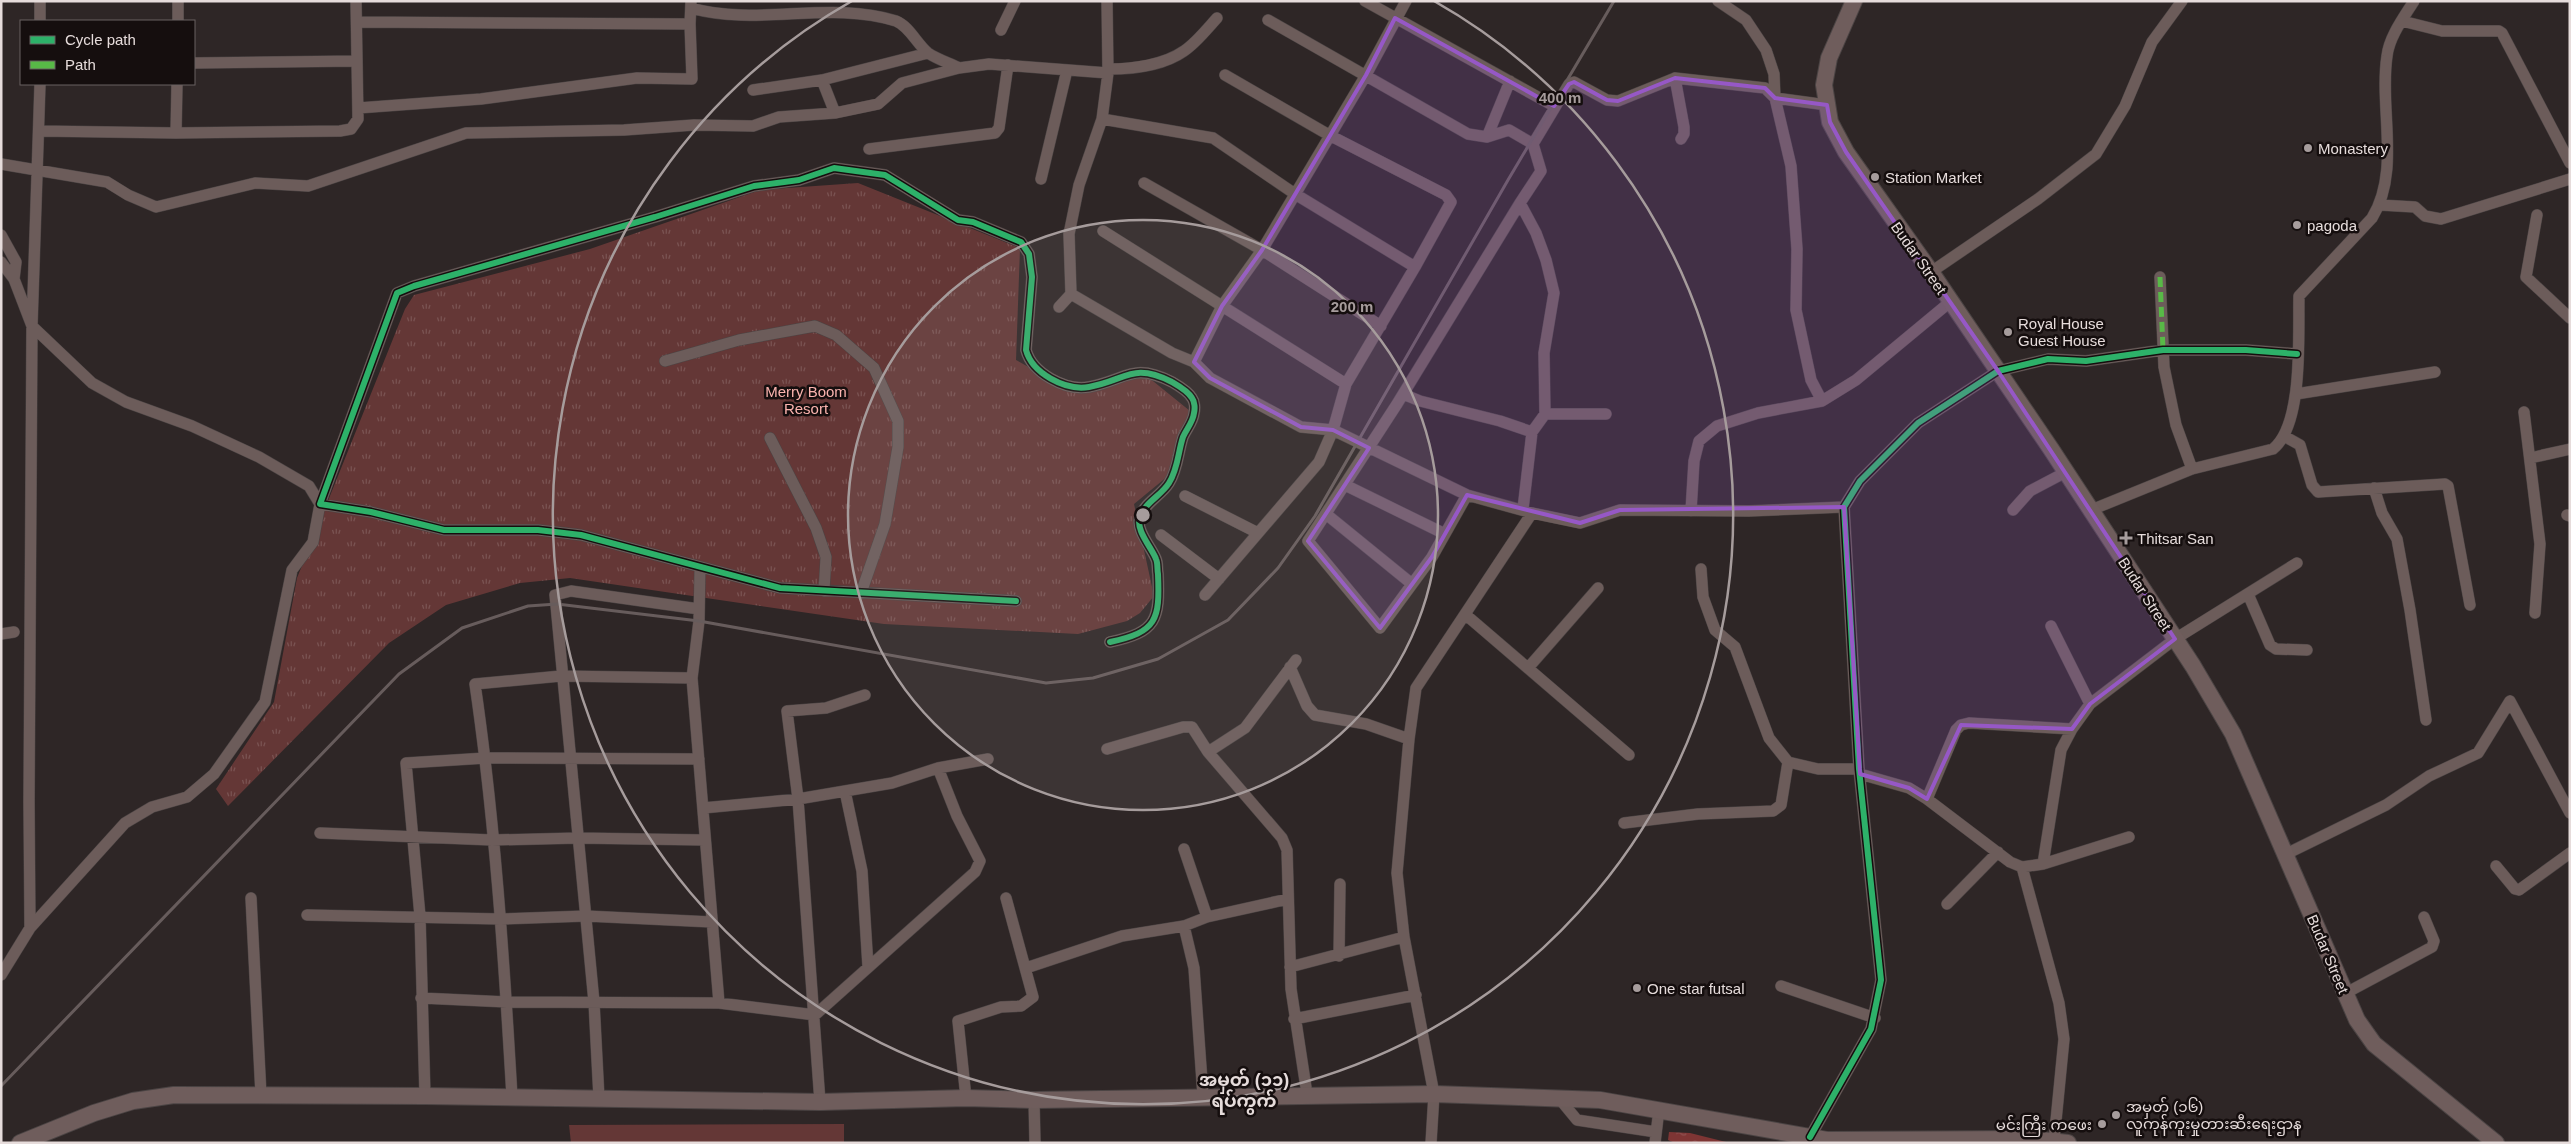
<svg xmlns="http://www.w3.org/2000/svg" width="2571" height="1144" viewBox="0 0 2571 1144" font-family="Helvetica,'Noto Sans Myanmar',sans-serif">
	<defs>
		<pattern id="park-tufts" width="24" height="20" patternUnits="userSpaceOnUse" patternTransform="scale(1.25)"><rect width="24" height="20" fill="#643736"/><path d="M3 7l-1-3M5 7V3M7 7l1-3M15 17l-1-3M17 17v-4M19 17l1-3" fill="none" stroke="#7a5352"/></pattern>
		<pattern id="water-ripples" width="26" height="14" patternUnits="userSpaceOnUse" patternTransform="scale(1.25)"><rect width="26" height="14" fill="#7e3534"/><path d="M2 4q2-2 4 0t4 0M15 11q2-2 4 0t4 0" fill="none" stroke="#905251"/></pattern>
	</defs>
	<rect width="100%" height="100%" fill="#2e2626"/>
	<path fill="#643736" d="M844,1124V1143H571L569,1125Z"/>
	<path fill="url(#park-tufts)" d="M858,183L1020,248L1016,360L1059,384L1148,377L1190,411L1168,476L1134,504L1154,596L1140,613L1127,621L1078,634L884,624L570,578L520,583L446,605L389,643L228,806L216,789L274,702L297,578L405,309L414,295L590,249L760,190Z"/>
	<path fill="url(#water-ripples)" d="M1669,1132L1690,1133L1730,1143H1675L1668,1140Z"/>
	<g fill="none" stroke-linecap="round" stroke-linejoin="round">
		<g stroke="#4b4444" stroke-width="12">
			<path id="street" d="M1365,1L1554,106
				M1406,1L1366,75L1262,250L1222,306L1194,362L1210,378L1301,427L1333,430L1467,495L1532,513L1580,523L1620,510L1749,511L1844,507
				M1718,1L1746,20L1766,50L1774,74L1775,98L1791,166L1797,249L1796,310L1811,380L1822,401
				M691,8C758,27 829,0 896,21C909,26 917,44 928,53C937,59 949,63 959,68
				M1268,20L1468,134L1487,137L1509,130L1533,144
				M40,21V1
				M178,21V1
				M2402,21L2442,31H2499L2502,33L2570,163
				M357,22L690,24L691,1
				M1001,30L1015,1
				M194,63L357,61
				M1109,69C1133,69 1164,65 1184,51C1196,43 1207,29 1217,18
				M1675,78L1684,127V134L1681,139
				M753,90L822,80L928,53
				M358,108L481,99L637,78L692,79L690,24
				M835,113L878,104L902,83L959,68L989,64L1108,73L1107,1
				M1102,119L1213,138L1295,194L1415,267
				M39,131L176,133L340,131L351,129L358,119L356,1
				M176,133L177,84
				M1487,137L1510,81
				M869,149L995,133L999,128L1008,65
				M1,164L107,182L128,195L156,207L255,183L308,186L466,133L624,130L694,125L753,126L779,117L835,113L822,80
				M1041,179L1067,70
				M1144,183L1262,250L1381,326
				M2380,205L2415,207L2425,216L2441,219L2570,179
				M2537,215L2526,277L2570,318
				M1103,231L1346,384
				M1,235L16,262L14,279
				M1,262L14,279L32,326L92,383L126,402L192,426L259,457L309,486L320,504L313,542L292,570L265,702L214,774L187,797L152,807L125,823L30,928L1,975
				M1931,272L2038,199L2096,154L2125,106L2152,42L2182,1
				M2160,277L2164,367L2176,425L2192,469
				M1071,294L1172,353L1194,362
				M1059,307L1071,294L1069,234L1079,185L1102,119L1108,73
				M665,361L739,340L815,326L836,335L874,368L898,421V447L885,524L861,593
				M1403,394L1420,401L1500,421L1532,432
				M2296,394L2435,372
				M2524,412L2540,544L2535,613
				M1545,414H1606
				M2284,436L2300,445L2312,485L2318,492L2445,484L2448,486L2470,605
				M770,438L816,528L826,557L824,591
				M2530,458L2570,449
				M1345,485L1445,534
				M2374,488L2382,513L2397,539L2410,610L2426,720
				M1467,495L1432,557L1380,628L1308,541L1397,404L1520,203
				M1185,496L1258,533
				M1523,509L1532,432L1545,414L1544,353L1554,293L1546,260L1536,233L1520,203L1541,171L1533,144L1569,84L1574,82L1607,100L1618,101L1675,78L1765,88L1775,98L1827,105
				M2013,510L2030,491L2066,472
				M2091,510L2192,469L2273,449C2304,424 2298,334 2299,296L2372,218C2401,171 2379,108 2387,56C2389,37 2404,17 2414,1
				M1691,511L1694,461L1699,441L1717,426L1758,413L1822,401L1856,380L1950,302
				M1326,514L1412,584
				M2567,515L2570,516
				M1161,535L1219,579
				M700,568L699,621L692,678L719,1003
				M1701,569L1703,597L1715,630L1735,647L1769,738L1788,762L1818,769H1859
				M2248,594L2270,645L2276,649L2307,650
				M1205,595L1319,462L1333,430L1346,384L1415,267L1451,202L1446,195L1329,135L1225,75
				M1016,601L780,588L581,535L538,530H444L371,512L320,504L397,293L414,286L655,217L754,186L799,180L834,168L885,175L958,220L973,222L1021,242L1029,254L1032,277L1026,350C1032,373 1065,391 1089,387C1127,380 1132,362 1172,382C1179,386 1188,391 1192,398C1195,402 1195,409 1194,413C1193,422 1187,428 1183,437C1178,452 1178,469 1169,483C1161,496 1145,502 1140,517C1135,530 1152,548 1156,559C1158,563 1157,569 1158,574C1160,620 1157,632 1110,642
				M1466,615L1629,755
				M2051,626L2090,704
				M1,634L14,632
				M1290,667L1307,706L1315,715L1366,724L1409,739
				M1528,668L1598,588
				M2510,701L2570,813
				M1107,749L1183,727H1192L1208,752L1282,838L1287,850L1291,989L1307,1094
				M1208,752L1245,728L1296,660
				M1860,774L1909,788L1927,799L2010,862L2022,867L2043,864L2129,837
				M845,791L862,871L868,967
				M1927,799L1956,730L1961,725L1969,723L2072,729
				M703,808L798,799L892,783L938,768L988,759
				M1624,823L1698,814L1773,811L1781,805L1788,762
				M320,833L492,840L578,838L705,840
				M1184,849L1207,917
				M2286,854L2386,805L2429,776L2478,753L2510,701
				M2043,864L2061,750L2072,729L2090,704L2175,639L2297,563
				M2496,866L2515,889L2519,890L2570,853
				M2022,867L2059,1003L2064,1039L2054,1141
				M251,898L261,1095
				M1947,904L1998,852
				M307,915L501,919L586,916L712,922
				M1184,926L1194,968L1203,1096
				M30,928L29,802L32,326L40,84
				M1339,956L1340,884
				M1290,967L1404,937
				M1026,968L1122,936L1184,926L1207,917L1288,899
				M1781,986L1875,1018
				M2344,994L2432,947L2434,941L2424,917
				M421,998L507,1002L719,1003L815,1015L975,872L980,861L957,816L938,768
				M1294,1019L1416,995
				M425,1096L420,916L406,763L486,758L699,759
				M512,1097C504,959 495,821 475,684L561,676L692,678
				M1558,1097L1577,1120L1656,1132
				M599,1098L594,1002L555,595L571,591L699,609
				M966,1098L958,1021L1001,1007L1021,1006L1033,997L1006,898
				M1034,1100L1035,1143
				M820,1102L798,799L787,711L826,708L865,695
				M1810,1137L1871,1029L1881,980L1859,769L1844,507L1860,481L1918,423L1998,371L2048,359L2086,361L2163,350H2246L2297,354
				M1431,1143L1434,1094L1404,937L1397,873L1409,739L1416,688L1532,513
				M1655,1143L1659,1109"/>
		</g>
		<g stroke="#4b4444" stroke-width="18">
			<path id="secondary" d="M1854,1L1829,58L1824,85L1830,122L1846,152L1931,272L2051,449L2193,666L2233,734L2357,1020L2374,1044L2496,1143
				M20,1143L94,1113L133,1101L174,1095L425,1096L820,1102L966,1098L1034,1100L1434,1094L1600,1100L1827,1140L2031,1139L2068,1143"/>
		</g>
		<use href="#street" stroke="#6c5c5a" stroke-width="11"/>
		<use href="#secondary" stroke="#6f5d5c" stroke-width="16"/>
		<path stroke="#675c5c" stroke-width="3" d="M1,1086L399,674L462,628L528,606L557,604L699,621L1046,683L1093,678L1158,659L1228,620L1278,568L1315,516L1508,180L1614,1"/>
		<path stroke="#58b947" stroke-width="5" stroke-dasharray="10 5" stroke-linecap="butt" d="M2160,277L2163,350"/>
		<g stroke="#150e0e" stroke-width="9">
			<path id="cycleway" d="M1016,601L780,588L581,535L538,530H444L371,512L320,504L397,293L414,286L655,217L754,186L799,180L834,168L885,175L958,220L973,222L1021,242L1029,254L1032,277L1026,350C1032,373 1065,391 1089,387C1127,380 1132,362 1172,382C1179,386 1188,391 1192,398C1195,402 1195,409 1194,413C1193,422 1187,428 1183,437C1178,452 1178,469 1169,483C1161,496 1145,502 1140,517C1135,530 1152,548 1156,559C1158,563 1157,569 1158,574C1160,620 1157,632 1110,642
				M1810,1137L1871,1029L1881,980L1859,769L1844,507L1860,481L1918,423L1998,371L2048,359L2086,361L2163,350H2246L2297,354"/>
		</g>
		<use href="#cycleway" stroke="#2db169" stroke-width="6"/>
	</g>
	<path fill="#9658c6" fill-opacity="0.2" stroke="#9658c6" stroke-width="4" stroke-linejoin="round" d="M1395,18L1554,106L1569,84L1574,82L1607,100L1618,101L1675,78L1765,88L1775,98L1827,105L1830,122L1846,152L1998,371L2175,639L2090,704L2072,729L1961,725L1927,799L1909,788L1860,774L1844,507L1620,510L1580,523L1467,495L1432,557L1380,628L1308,541L1369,448L1333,430L1301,427L1210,378L1194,362L1222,306L1262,250L1366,75Z"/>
	<circle cx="1143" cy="515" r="295" fill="#a69c9c" fill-opacity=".12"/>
	<g fill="none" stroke="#a69c9c" stroke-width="2.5">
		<circle cx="1143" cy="515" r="295"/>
		<path d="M1434 1A590 590 0 1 1 852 1"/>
	</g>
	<g fill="#a69c9c" stroke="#150e0e" stroke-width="2">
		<circle cx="2308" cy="148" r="5"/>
		<circle cx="1875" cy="177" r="5"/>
		<circle cx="2297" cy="225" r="5"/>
		<circle cx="2008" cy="332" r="5"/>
		<path d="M2123.5 530.5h5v5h5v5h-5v5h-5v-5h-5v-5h5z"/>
		<circle cx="1637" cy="988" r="5"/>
		<circle cx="2116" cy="1115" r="5"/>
		<circle cx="2102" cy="1124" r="5"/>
	</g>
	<g text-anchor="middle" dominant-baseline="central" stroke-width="5" stroke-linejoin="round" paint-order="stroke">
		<g font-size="15" fill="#e6dcdb" stroke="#150e0e" text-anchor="start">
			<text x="2318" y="148">Monastery</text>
			<text x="1885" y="177">Station Market</text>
			<text x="2307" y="225">pagoda</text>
			<text x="2018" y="323">Royal House<tspan x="2018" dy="17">Guest House</tspan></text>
			<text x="2137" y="538">Thitsar San</text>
			<text x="1647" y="988">One star futsal</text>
			<text x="2126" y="1106">အမှတ် (၁၆)<tspan x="2126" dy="17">လူကုန်ကူးမှုတားဆီးရေးဌာန</tspan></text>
			<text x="2092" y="1124" text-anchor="end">မင်းကြီး ကဖေး</text>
		</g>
		<g font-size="15" fill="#e6dcdb" stroke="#150e0e">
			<text transform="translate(1919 258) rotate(55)">Budar Street</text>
			<text transform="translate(2145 594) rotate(57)">Budar Street</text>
			<text transform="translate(2328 954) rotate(67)">Budar Street</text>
		</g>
		<g font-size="15" fill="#fab3ae" stroke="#150e0e">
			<text x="806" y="391">Merry Boom<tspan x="806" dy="17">Resort</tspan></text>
		</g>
		<g font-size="18" font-weight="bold" fill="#e6dcdb" stroke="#150e0e">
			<text x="1244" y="1080">အမှတ် (၁၁)<tspan x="1244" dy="21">ရပ်ကွက်</tspan></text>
		</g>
	</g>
	<circle cx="1143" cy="515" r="8" fill="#a69c9c" stroke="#150e0e" stroke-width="2.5"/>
	<g font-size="15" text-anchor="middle" font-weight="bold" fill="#a69c9c" stroke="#150e0e" stroke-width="5" stroke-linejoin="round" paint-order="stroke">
		<text x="1560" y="103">400 m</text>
		<text x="1352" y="312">200 m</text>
	</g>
	<rect width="2571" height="1144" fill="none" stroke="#e6dcdb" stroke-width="5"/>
	<rect x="20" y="20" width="175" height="65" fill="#150e0e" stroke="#696060"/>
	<rect x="30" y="36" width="25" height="8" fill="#2db169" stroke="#696060"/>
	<text x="65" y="45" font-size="15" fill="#e6dcdb">Cycle path</text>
	<rect x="30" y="61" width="25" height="8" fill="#58b947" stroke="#696060"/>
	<text x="65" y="70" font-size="15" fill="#e6dcdb">Path</text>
</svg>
